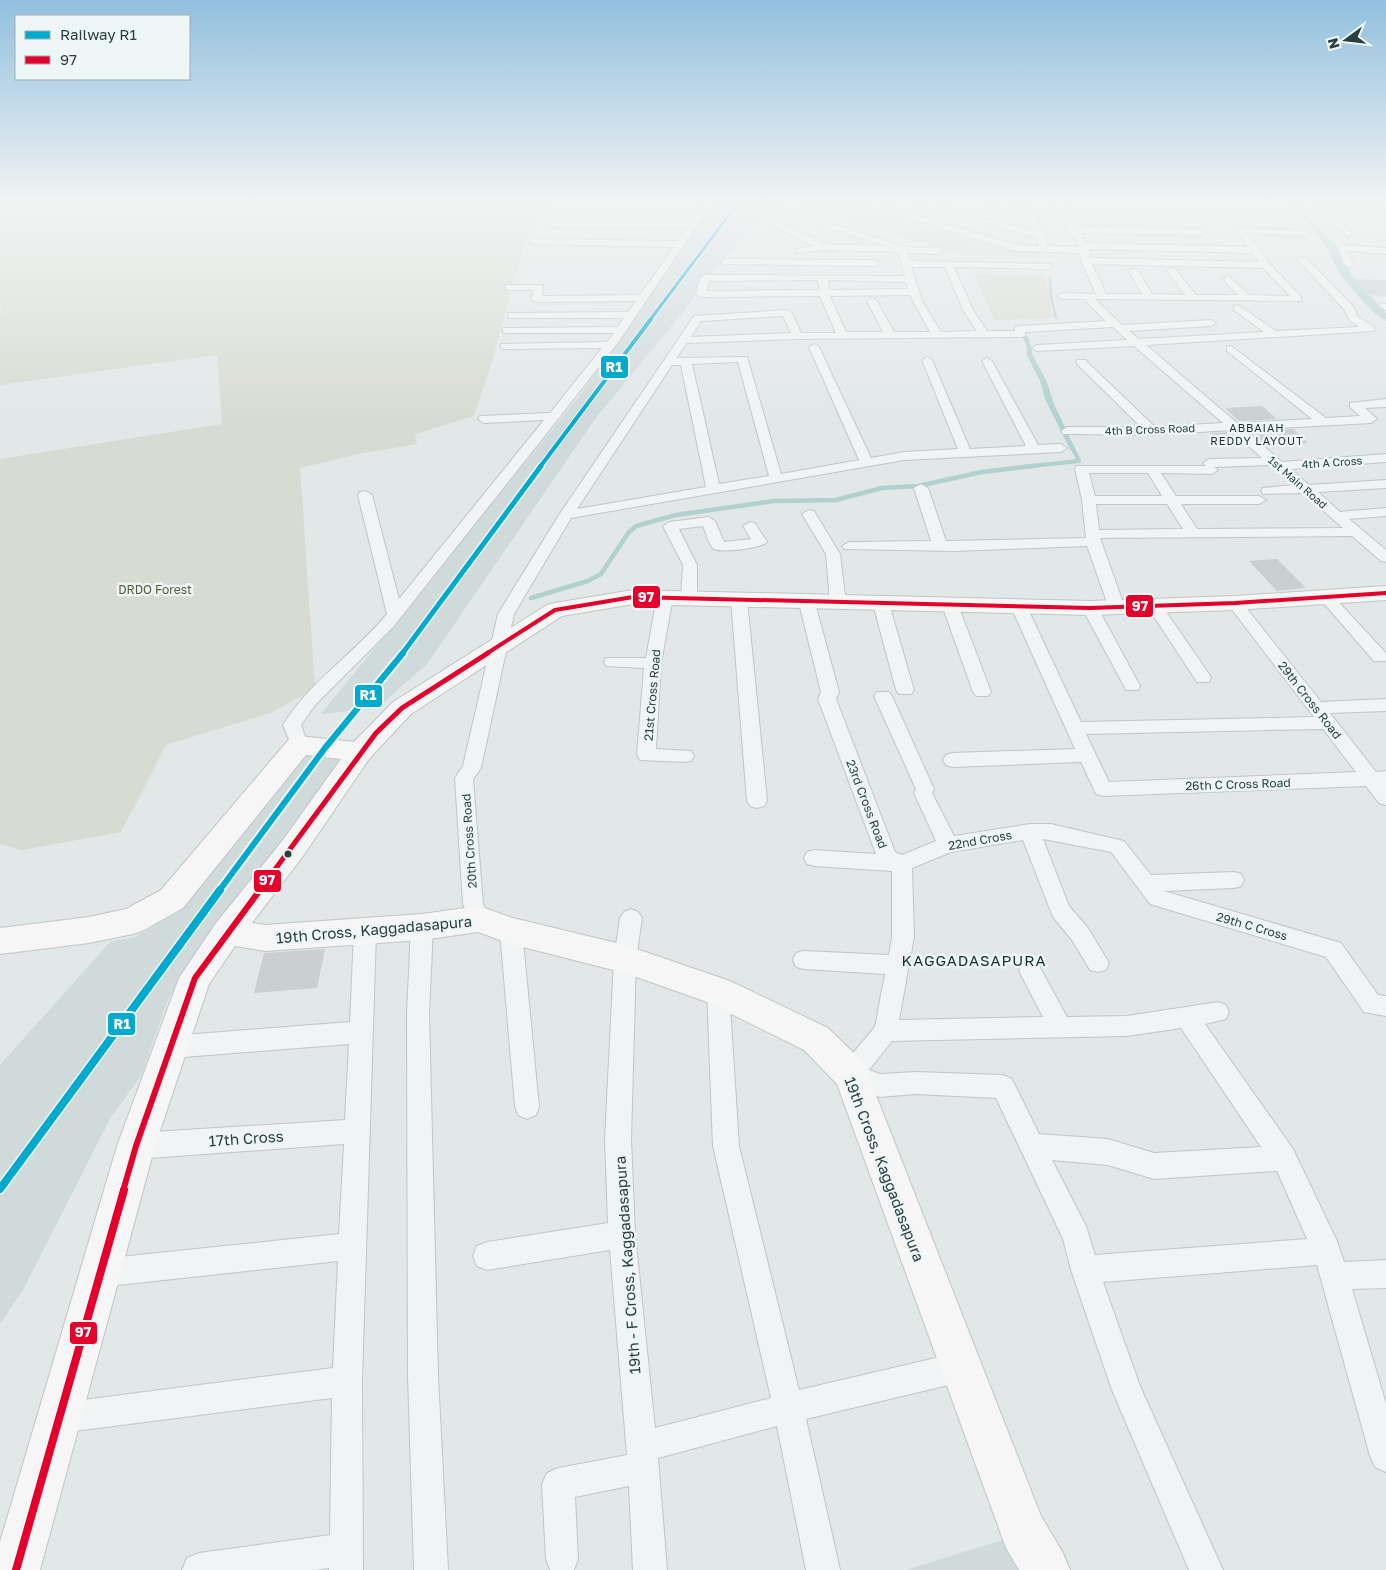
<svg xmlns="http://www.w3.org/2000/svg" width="1386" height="1570" viewBox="0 0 1386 1570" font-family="'Golos Text',sans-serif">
	<rect width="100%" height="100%" fill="#e2e7e7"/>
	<path fill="#d0dada" d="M713,203H773L710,275L680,316L595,419L427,664L377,708L321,714L577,399Z
		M305,754L341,758L169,997L141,1076L111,1117L24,1288L0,1324V1065L110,942L135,937L181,909Z
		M1009,1538L1027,1570H906Z"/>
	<path fill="#d8dbd2" d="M42,203H551L523,246L492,362L474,416L415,434L417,444L358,454L300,468L315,689L270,713L166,745L121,832L22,850L0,844V459L222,424L217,355L0,385V317L3,305H0V222L20,221Z
		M813,203H842L1004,249L1038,250L1041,257L962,255L800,206Z
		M1301,203H1386V209L1301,204Z
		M974,274L1046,276L1052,318L994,320Z"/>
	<path fill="#b1d1ce" d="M1291,203H1301L1307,215L1338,248L1352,276L1386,313V321L1373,312L1351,288L1340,274L1326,246Z
		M1022,336H1028L1033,356L1047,382L1054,404L1076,451H1071L1045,399L1040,381L1027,355V347Z"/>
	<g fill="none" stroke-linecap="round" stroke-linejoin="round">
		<path stroke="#b1d1ce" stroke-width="2.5" d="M1050,278L1051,297L1056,318"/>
		<path stroke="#b1d1ce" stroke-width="4" d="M1022,467L1079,461L1071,445"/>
		<path stroke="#b1d1ce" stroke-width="4.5" d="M531,598L588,581L601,574L629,532L636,526L676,515L774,501L836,500L882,488L918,486L982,472L1033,466"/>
	</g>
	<path fill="#cacfcf" d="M0,203H36L14,221H0Z
		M1355,279L1386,280V296L1370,295Z
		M1262,406L1277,419L1239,421L1225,408Z
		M1293,429L1308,443L1268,445L1250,432Z
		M1230,432L1245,445L1224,447L1210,433Z
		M1277,559L1306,588L1277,591L1249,561Z
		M325,949L317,988L254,993L264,953Z"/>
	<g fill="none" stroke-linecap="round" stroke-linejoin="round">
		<g stroke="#c0c5c5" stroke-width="2">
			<path id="street" d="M595,203H603L600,210H594Z
				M704,203H712L619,341L558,419L393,627L315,705L301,725L308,745L305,749L299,751L293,749L283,725C310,681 355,653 387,614L358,495L360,492L365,491L372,495L399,599L544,420L484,423L478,419L480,416L550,413L602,348L505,349L501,348V344L607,342L614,333H507L503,332V328L618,327L624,318H512L508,317V313L628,312L636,301L536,302L531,299L534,290H509L506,289V285H543L542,296L640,295L674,247L533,244L530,243V239L677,241L688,227H554L550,224L554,221H691Z
				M861,203H872L1017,245L1039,246L1036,237L913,203H925L1033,231L1027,214L984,203H997L1033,210L1045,236L1047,246L1080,247L1053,203H1061L1068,215H1122V211H1125L1190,212L1194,214L1190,216H1131V219H1072L1077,227L1203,229L1207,232L1203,235L1080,233L1087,243L1248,247L1236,230L1237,228L1309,231L1310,233L1306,236L1247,233L1269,263L1301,297V301L1095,299L1122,325L1211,320L1216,323L1211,326L1129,331L1139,339L1264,332L1234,310V306L1238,305L1276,331L1359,327L1349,320L1344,309L1297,259L1305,257L1353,306L1357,316L1374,327V331L1146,345L1237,423L1312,419L1227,351V347L1231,346L1326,418L1360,416L1350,407V403L1386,399V407L1365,408L1377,419L1371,423L1245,430L1282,462L1386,454V462L1291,469L1309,485L1386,480V488L1318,492L1340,512L1386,508V516L1349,519L1386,550V562L1381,561L1352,536L1100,538L1125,608L1117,613L1109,608L1087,546L955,551L844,549L842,546L849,542L931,541L914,488L921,484L928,488L946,541L1086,538L1082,500L1075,469L1076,466H1206L1203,463L1209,459L1262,458L1231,430L1152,435L1063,434L1061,431L1067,427H1141L1077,364V360H1085L1155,427L1223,423L1134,346L1037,351L1032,348L1037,345L1127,340L1113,327L1025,332V336L1021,337L797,339L687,343L676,358L747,357L781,474L859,460L809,347L814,344L819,347L871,458L904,452L958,449L922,360L927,357L932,360L970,449L1026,446L982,361L987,358L992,361L1038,445L1061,444L1067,448L1061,452L904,460L571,518L514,614L481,768L473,779L483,904L490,919L486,925L479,928L472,925L463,904L455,778L463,766L498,614L559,515L694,316L787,310L792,313L801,333H836L820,296L701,297L696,294L700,278L705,275L905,276L898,252L823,250L796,253V249L814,246L775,227V223L785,213L769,208V204L905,247L939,248L943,251L939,254L907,253L910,261L1051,264V268L1048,269L954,267L973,310L987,331H1015V327L1019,326L1106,321L1089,305L1085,299H1062L1057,296L1062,293L1096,294L1081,261L1080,253L1016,251ZM792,215L886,246L825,244L783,224ZM1089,249L1252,253L1259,262L1090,258ZM1092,264L1263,268L1290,296L1249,295L1228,276L1223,279L1238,295H1196L1175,269L1172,268L1167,271L1185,295L1152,294L1137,269L1134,268L1129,271L1142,294H1106ZM911,267H945L963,310L977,331L941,332L923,303ZM818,280L820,290L707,291L709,281ZM828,280L906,282L908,289L829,290ZM910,295L930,332H894L877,301L872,298L867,301L883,332H846L830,296ZM783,316L791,333L691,337L701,321ZM738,362L769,476L719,484L692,364ZM672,365H681L706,487L577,509ZM1271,465L1294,485L1263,488L1261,491L1263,494L1303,493L1343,528L1197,529L1181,504H1259L1266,500L1259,496H1176L1161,473L1212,474L1218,470L1214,467ZM1089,473H1148L1162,496H1095ZM1096,504H1167L1183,529L1099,530Z
				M1324,210L1386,214V218L1334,215L1352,234L1348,237L1324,214Z
				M1342,245L1386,248V254L1348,251L1354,264L1349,267L1344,264L1338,248Z
				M726,259L875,260L880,263L875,266L723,264L721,262Z
				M1383,303L1386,304V310L1378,306Z
				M809,510L814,511L840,554L846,603L843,606H833L830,603L826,554L802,514Z
				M708,517L715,521L724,542L751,539L743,526L750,522L755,523L767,542C763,548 718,554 713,548C708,543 706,532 703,526L679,529L697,565V598L694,601H684L681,598L683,565L663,526L670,522Z
				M665,592L673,597L661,663L656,749L691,751L694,756L691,761L685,762L640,760L637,755L644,668L606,666L604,662L606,658H646L657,597Z
				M1326,592L1331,594L1386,653V661H1374L1321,600L1318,597Z
				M739,595L747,600L767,801L764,806L757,808L750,806L747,801L731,600Z
				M807,598L815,603L839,692L836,699L895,852L902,855L936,841L914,793L916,789L874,696L877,692H889L892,696L934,789L932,793L954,836L1030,824H1051L1124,841L1151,875L1234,872L1241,874L1244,880L1241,886L1234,888L1164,891L1341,943L1378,995L1386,996V1016L1364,1012L1326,957L1150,904L1111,852L1043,839L1069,906L1088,928L1109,963L1106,970L1098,972L1090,970L1072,940L1053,917L1023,840L951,852L912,868L914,937L899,1020L1043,1017L1019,971L1022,964L1030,961L1038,964L1067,1017L1127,1016L1218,1002L1226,1005L1229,1012L1226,1019L1205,1024L1293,1149L1337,1241L1344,1262L1386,1260V1288L1352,1289L1386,1404V1472L1375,1467L1370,1456L1317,1265L1103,1282L1140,1386L1223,1570H1189L1112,1390L1071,1270L1063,1239L996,1098L916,1094L879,1097L842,1082L839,1074L842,1066L875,1027L885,974L804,969L796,967L793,960L796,953L804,951L889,955L892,937V871L814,866L807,864L804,858L807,852L814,850L876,854L818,699L821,692L799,603ZM1181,1028L1261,1147L1154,1153L1108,1139L1039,1134L1012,1079L1003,1075L916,1072L880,1074L869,1070L892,1041L1127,1036ZM1052,1160L1108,1165L1154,1179L1277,1171L1307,1239L1095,1255L1086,1226Z
				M1235,598L1240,600L1321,702L1386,699V711L1330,713L1376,772L1386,771V805L1379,803L1366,786L1103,796L1096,794L1081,762L952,767L946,765L943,760L946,755L952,753L1075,749L1011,607L1019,602L1027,607L1081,722L1314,717L1227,603ZM1323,729L1356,772L1109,782L1086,734Z
				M881,599L889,604L914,690L911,694H899L896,690L873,604Z
				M950,600L958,605L991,692L988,696H976L973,692L942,605Z
				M1155,601L1160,603L1209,674L1211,678L1209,682H1197L1147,606Z
				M1090,603L1098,608L1140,686L1138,690H1126L1124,686L1082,608Z
				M631,909L638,912L642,918L636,959L631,1140L635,1234L655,1428L771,1398L713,1146L707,991L710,984L718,981L726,984L729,991L739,1146L799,1390L961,1352L971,1357L976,1367L971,1377L961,1382L806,1419L840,1570H806L777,1426L658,1458L667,1570H633L629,1486L575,1497L578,1559L574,1570H550L546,1559L542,1484L547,1473L558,1468L627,1455L610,1250L487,1270L477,1266L473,1256L477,1246L487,1242L608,1223L605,1140L614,959L620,918L624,912Z
				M422,918L430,921L433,927L429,1014L438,1376L448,1570H414L408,1376L407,1014L411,927L414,921Z
				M511,922L519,925L522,931L539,1107L536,1115L527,1119L518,1115L515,1107L500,931L503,925Z
				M365,923L373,926L376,932L362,1381L363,1570H329V1568L314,1570H182L187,1558L199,1553L330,1535L332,1398L59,1433L48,1429L44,1418L48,1407L59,1403L333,1368L338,1261L100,1287L90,1283L86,1273L90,1263L100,1259L339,1234L344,1144L136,1159L127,1155L123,1146L127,1137L136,1133L345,1120L349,1044L171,1058L163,1055L159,1047L163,1039L171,1036L350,1022L354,932L357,926Z"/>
		</g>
		<g stroke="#c0c5c5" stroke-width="2">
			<path id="secondary" d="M1386,586V600L1235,610L1090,615L633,604L562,616L411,714L369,759L303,856L252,923L265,925L422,914L479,906L513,918L625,945L730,981L828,1028L863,1062L1041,1516L1063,1553L1070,1570H1019L1006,1548L837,1084L804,1050L707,1002L625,973L511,944L478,932L422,940L265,951L235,946L209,984L155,1146L40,1570H0V1542L117,1146L179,978L216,923L283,840L341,759L306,755L183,908L144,930L133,934L89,943L0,954V928L89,917L126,909L161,890L290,738L299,736L354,742L393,702L547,605L555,603L633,590L1090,601L1235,596Z"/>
		</g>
		<use href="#street" fill="#f1f4f4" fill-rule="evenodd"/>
		<use href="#secondary" fill="#f6f6f6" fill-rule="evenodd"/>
		<g stroke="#eff6f6" stroke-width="7">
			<path id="bus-1-far3" d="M486,654L555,610L633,597L1090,608L1235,603L1386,593"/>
		</g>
		<g stroke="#eff6f6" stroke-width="9">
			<path id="bus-1-far2" d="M259,891L376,733L402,708L488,653"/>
		</g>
		<g stroke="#eff6f6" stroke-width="10">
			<path id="bus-1-far1" d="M123,1191L136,1146L195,978L260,890"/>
		</g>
		<g stroke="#eff6f6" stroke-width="12">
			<path id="bus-1" d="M16,1570L124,1190"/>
		</g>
		<use href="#bus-1-far3" stroke="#e4002b" stroke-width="4"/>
		<use href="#bus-1-far2" stroke="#e4002b" stroke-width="5"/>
		<use href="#bus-1-far1" stroke="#e4002b" stroke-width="6"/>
		<use href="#bus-1" stroke="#e4002b" stroke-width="8"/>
		<g stroke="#eff6f6" stroke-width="5">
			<path id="rail-1-far4" d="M650,320L738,203"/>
		</g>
		<g stroke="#eff6f6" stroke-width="6">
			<path id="rail-1-far3" d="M540,467L651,319"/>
		</g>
		<g stroke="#eff6f6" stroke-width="8">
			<path id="rail-1-far2" d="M402,654L541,466"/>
		</g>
		<g stroke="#eff6f6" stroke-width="10">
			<path id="rail-1-far1" d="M219,891L325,748L403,653"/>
		</g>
		<g stroke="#eff6f6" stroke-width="11">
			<path id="rail-1" d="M0,1189L220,890"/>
		</g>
		<use href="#rail-1-far4" stroke="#00a9ce" stroke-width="3"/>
		<use href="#rail-1-far3" stroke="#00a9ce" stroke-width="4"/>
		<use href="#rail-1-far2" stroke="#00a9ce" stroke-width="5"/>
		<use href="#rail-1-far1" stroke="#00a9ce" stroke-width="6"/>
		<use href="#rail-1" stroke="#00a9ce" stroke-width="8"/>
	</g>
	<linearGradient id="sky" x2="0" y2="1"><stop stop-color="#92c0de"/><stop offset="0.48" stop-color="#f2f4f4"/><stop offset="1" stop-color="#f2f4f4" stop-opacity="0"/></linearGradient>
	<rect width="1386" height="422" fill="url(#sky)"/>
	<circle fill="#293f3f" stroke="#eff6f6" stroke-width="2" cx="288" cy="854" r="4.5"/>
	<g text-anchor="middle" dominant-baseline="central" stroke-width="5" stroke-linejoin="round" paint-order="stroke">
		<g font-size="11" letter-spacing="1" fill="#1b2f30" stroke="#eff6f6">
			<text x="1257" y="427">ABBAIAH<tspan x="1257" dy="13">REDDY LAYOUT</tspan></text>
		</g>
		<g font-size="11" fill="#293f3f" stroke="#eff6f6">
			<text transform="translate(1150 429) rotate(-2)">4th B Cross Road</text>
			<text transform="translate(1332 462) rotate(-4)">4th A Cross</text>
			<text transform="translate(1298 482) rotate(41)">1st Main Road</text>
		</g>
		<g font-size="12" fill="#545b37" stroke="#eff6f6">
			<text x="155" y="589">DRDO Forest</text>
		</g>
		<g font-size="12" fill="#293f3f" stroke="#eff6f6">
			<text transform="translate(652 695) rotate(-85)">21st Cross Road</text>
			<text transform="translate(1310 700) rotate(52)">29th Cross Road</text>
			<text transform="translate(1238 784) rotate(-2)">26th C Cross Road</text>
			<text transform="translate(867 804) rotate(69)">23rd Cross Road</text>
			<text transform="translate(980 840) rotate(-10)">22nd Cross</text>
			<text transform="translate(469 841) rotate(-94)">20th Cross Road</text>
			<text transform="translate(1252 926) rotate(16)">29th C Cross</text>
		</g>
		<g font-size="15" fill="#293f3f" stroke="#eff6f6">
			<text transform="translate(374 929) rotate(-5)">19th Cross, Kaggadasapura</text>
			<text transform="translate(246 1138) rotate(-4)">17th Cross</text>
			<text transform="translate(885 1169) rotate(69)">19th Cross, Kaggadasapura</text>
			<text transform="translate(627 1265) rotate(-94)">19th - F Cross, Kaggadasapura</text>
		</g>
		<g font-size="15" letter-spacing="1" fill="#1b2f30" stroke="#eff6f6">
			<text x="974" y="960">KAGGADASAPURA</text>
		</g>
	</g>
	<g stroke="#eff6f6" stroke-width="2">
		<rect x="600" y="355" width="29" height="24" rx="5" fill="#00a9ce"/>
		<rect x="632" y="585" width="29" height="24" rx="5" fill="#e4002b"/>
		<rect x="1125" y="594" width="29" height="24" rx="5" fill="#e4002b"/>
		<rect x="354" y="684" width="29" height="24" rx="5" fill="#00a9ce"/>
		<rect x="253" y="869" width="29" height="24" rx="5" fill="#e4002b"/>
		<rect x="107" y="1012" width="29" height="24" rx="5" fill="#00a9ce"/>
		<rect x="69" y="1321" width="29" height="24" rx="5" fill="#e4002b"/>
	</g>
	<g font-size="14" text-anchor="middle" font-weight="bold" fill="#fff">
		<text x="614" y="372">R1</text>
		<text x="646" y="602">97</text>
		<text x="1140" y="611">97</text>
		<text x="368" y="700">R1</text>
		<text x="267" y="885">97</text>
		<text x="122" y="1029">R1</text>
		<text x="83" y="1337">97</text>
	</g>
	<rect x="15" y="15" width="175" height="65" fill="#eff6f6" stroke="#a0adad"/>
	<rect x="25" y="31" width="25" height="8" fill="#00a9ce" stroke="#a0adad"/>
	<text x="60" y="40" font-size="15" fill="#293f3f">Railway R1</text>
	<rect x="25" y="56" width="25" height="8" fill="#e4002b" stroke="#a0adad"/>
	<text x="60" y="65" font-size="15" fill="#293f3f">97</text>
	<g transform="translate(1346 40) rotate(255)" stroke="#eff6f6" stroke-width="4" paint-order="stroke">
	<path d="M0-4L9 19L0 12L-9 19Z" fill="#293f3f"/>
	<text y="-8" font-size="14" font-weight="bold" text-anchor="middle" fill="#293f3f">N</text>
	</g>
</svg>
